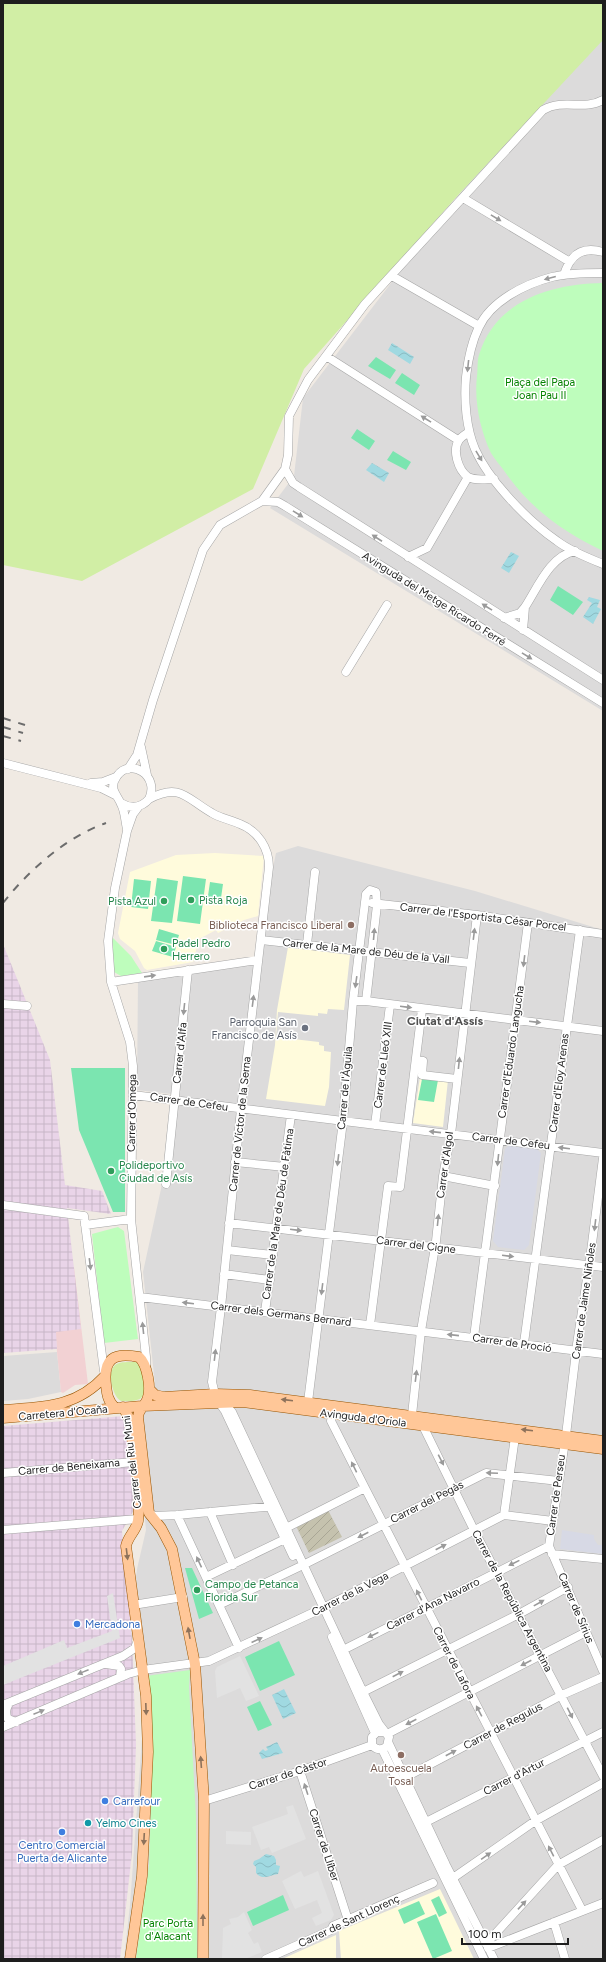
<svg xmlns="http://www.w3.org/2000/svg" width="606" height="1962" viewBox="0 0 606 1962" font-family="Figtree,sans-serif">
	<defs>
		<pattern id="industrial-grid" width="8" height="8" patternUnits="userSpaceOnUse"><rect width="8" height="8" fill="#e9d4e8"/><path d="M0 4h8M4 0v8" fill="none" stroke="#c7b6c7"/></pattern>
		<pattern id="construction-furrows" width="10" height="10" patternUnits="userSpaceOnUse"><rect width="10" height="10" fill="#c5c2ae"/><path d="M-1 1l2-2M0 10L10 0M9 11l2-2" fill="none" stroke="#a9a695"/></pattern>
		<pattern id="water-waves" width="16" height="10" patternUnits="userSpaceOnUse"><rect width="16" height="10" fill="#a0d9e1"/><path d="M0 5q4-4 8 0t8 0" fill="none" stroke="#89bac1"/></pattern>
	</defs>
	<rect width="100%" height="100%" fill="#f0eae3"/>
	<path fill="#dcdbdb" d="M603,35V711L270,508L294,476L303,398L460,193Z
		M298,846L475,891L603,930V1959H124L130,1905L145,1697L133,1601L137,1569L146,1530L134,1411L155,1401V1384L143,1272L161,1189L171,1094L137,1090L138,980L254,959L276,853Z
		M57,1352L61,1392L28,1399L3,1401V1356Z"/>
	<path fill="#f2d1d3" d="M74,1267L88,1384L75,1385L63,1393L61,1392L57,1352L51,1269Z"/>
	<path fill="url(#industrial-grid)" d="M3,944L50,1060L65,1185L102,1191L111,1214L67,1208L81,1329L56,1332L57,1349L3,1353Z
		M124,1416L135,1508L122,1531L132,1639L136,1745L132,1853L120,1959H3V1426Z"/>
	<path fill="#fffbdc" d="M215,853L264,856L258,916L244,920L218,933L216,930L199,939L193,962L147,970L144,968L135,951L120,939L118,933L130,872L176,855Z
		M288,947L350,955L344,1010L328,1009L327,1014L318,1013V1016L278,1012L276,1037L319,1042V1045L324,1046V1051L331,1052L329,1087L325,1106L266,1099L275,1045L277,1010Z
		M420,1077L448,1080L443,1127L413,1123Z
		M440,1889L474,1959H341L339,1931Z
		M336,1935V1959H282Z"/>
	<path fill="url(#construction-furrows)" d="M328,1510L342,1537L309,1553L296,1526Z"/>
	<path fill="#d1eea5" d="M3,3H603V40L460,193L304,369L253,489L82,581L3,565Z
		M136,1362C142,1366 148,1391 142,1397C138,1402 127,1401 121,1401C113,1397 107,1374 114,1366C118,1361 129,1362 136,1362Z"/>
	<path fill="#befdbc" d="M603,283V551C562,531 532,510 505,472C501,466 495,460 491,453C480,430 474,401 477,376C478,369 477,361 479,355C496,300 551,284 603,283Z
		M112,937L131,956L142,973L121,976L114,972Z
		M118,1227L124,1231L138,1339L104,1343L92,1234Z
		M190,1670L189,1687L196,1817L197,1959H136L149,1866L151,1805L146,1676Z"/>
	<path fill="#7be5b0" d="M376,357L396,370L390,379L368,366Z
		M402,373L420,385L414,395L395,383Z
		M357,429L375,441L369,450L351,438Z
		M393,451L411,462L406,470L387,460Z
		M558,586L583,602L573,615L550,600Z
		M183,876L206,879L200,924L177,921Z
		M157,878L178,881L172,923L151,921Z
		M134,879L151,881L148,909L131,907Z
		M210,882L223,884L220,905L207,903Z
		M159,929L179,935L176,945L156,940Z
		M156,941L176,947L173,957L152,951Z
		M71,1068H125V1212H113L79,1130Z
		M422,1079L438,1080L434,1102L418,1100Z
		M185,1568H192L213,1613L199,1619Z
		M279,1641L295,1675L260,1691L245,1657Z
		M260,1701L272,1725L258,1731L247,1707Z
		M283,1895L289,1910L253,1926L247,1912Z
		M439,1896L447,1913L439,1917L431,1900Z
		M419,1901L425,1914L404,1924L398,1910Z
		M436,1914L452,1951L433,1959L417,1922Z"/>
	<path fill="#e2e2e2" d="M113,1593L120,1638L3,1685V1666L64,1640L67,1648L112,1631L107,1596Z
		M240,1656L259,1696L246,1701L240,1688L217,1698L215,1671L217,1667Z
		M293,1805L306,1839L272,1853L269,1847L261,1850L252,1827L288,1814L286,1807Z
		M226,1831L251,1832V1845L226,1844Z
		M301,1871L304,1877L318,1871L334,1915L331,1920L316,1926L312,1918L322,1913L317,1900L295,1909L282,1881Z
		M244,1912L252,1930L248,1933L254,1944L258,1942L262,1952L245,1959H222L223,1928L231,1924L229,1919L238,1917Z"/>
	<path fill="#d7d9e5" d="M511,1144L536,1148L541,1153L529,1245L524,1250L498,1247L493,1241L505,1149Z
		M562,1530L594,1535V1539L598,1545H603V1554L560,1549Z"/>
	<path fill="url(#water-waves)" d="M392,343L414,357L410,364L388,350Z
		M372,463L389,473L384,482L366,470Z
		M511,552L519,556L509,573L501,568Z
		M589,597L600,600L597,607L601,609L593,624L583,617L592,603L587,600Z
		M284,1689L296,1713L283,1719L272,1695Z
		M277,1742L283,1753L262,1759L259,1753L263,1749L265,1751L268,1750L266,1747Z
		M266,1854L274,1856L276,1860V1865L280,1866L278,1874C270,1875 263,1881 256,1873V1867L253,1864L254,1861L259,1859Z"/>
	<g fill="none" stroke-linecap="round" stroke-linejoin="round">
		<g stroke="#a5a5a5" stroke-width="9">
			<path id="minor" d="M463,198L570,262
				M603,273C586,273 568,273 552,277C525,284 491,301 479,327C471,343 468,360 466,377C464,400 466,428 475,449C489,481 528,521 557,541C570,551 588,558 603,564
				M564,275C570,255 582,246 603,252
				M392,276L479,326
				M326,356L458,440
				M469,432C466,434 461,437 459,440C452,450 458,470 468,477C475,481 486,479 494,479
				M285,469L293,483L299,487L603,680
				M262,501L278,502L285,506L603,703
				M408,557L427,548L468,477
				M525,607C538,587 550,556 575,551
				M504,618L520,613L525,607L523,630
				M346,672L387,605
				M141,747L147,775
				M3,763L101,788L115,795
				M128,769L137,755L153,700L203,550L220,525L262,501L285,469L288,455L289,416L308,380L365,304L543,110C564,98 583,111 603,100
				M91,783L103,782L116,777
				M149,799C180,782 187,799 212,813C220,818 231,820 240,824C258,831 269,848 269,867L241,1109L221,1307L212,1382L215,1394L232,1412L363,1692L379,1724L389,1737L387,1746C382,1751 376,1750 372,1745V1737L377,1732H383
				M121,803C131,809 141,808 149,799C160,776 131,757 117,776C108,789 117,794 121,804C125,811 125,821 127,829
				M139,806L133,814L127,831L115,888L108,941L111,982L130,1042L133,1066L131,1219L146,1357V1367
				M372,903L477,915L603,934
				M261,940L470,963
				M307,944L315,872
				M111,982L258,960
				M353,1001H366L603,1031
				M3,1004L27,1006
				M417,1060L423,1061L422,1075L457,1079
				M133,1095L603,1153
				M375,1125L390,1005
				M235,1162L285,1167
				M443,1176L495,1186
				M166,1184L188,970
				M3,1205L84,1216L104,1371
				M229,1223L603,1267
				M85,1225L131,1219
				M227,1250L273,1255
				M224,1274L270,1280
				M140,1297L603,1354
				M265,1312L291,1115
				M370,1325L388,1186L400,1187L422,1009
				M474,1337L528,923
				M524,1343L580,930
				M308,1402L343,1121L353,1001L366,894L370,890L376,892L377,905L366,1001
				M220,1404L225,1411L293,1556
				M332,1414L331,1421L365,1488L582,1910
				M412,1415L421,1331L436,1241L443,1176L451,1134L477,915
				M423,1426L474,1530L603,1776
				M3,1473L134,1462
				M210,1512L233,1565
				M149,1513L155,1516L177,1515L275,1506
				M177,1515L239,1648
				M504,1515L515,1437
				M286,1528L365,1488
				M3,1530L138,1519
				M549,1546L566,1435L577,1344L590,1259L603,1158
				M549,1546L603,1671
				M552,1554L603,1559
				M303,1565L486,1473L559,1481
				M206,1577L285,1539
				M133,1605L183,1597
				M219,1605L299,1567
				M332,1637L375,1733
				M341,1651L549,1546
				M106,1664L119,1666L121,1669L120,1677
				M363,1692L519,1614L568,1587
				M9,1703C6,1709 5,1713 8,1719L16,1722
				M3,1705L123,1656L135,1648L138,1640
				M3,1727L128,1674L143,1670L209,1661L323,1608L504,1515L553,1521
				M387,1734L586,1632
				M389,1744L446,1865L494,1959
				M382,1749L484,1959
				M300,1771L348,1920
				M404,1778L562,1695L603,1677
				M204,1801L300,1771L372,1745
				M426,1822L603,1732
				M453,1878L535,1821L603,1783
				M554,1922L565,1959
				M486,1944L558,1865L603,1840
				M488,1948L603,1903
				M266,1959L331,1930L333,1926L433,1883"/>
		</g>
		<g stroke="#975400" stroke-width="11">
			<path id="major" d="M149,1389L155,1395L164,1397L215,1394L250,1395L603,1441
				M123,1407L129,1418C133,1448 142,1491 138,1521C136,1531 128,1536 126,1546L146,1696L148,1752L142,1876L130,1959
				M115,1408C108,1401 107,1395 106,1385C103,1359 113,1352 139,1357C147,1364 152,1389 147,1400C144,1407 139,1408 138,1417L149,1513L161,1528L172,1549L195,1664L204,1801L203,1959
				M3,1410C43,1407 76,1408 105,1376
				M3,1418L142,1406L243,1402L603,1449"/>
		</g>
		<use href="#minor" stroke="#fff" stroke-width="8"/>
		<use href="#major" stroke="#ffc798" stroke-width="10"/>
		<path stroke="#6c6c6c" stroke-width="2" stroke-dasharray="8 8" stroke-linecap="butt" d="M3,718L25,725
			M3,727L23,733
			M3,736L21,741
			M3,903C29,870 66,837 106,823"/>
	</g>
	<defs><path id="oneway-solid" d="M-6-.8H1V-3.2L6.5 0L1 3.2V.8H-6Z"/></defs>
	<g fill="#9a9a9a">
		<use href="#oneway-solid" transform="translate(496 218) rotate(31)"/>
		<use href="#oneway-solid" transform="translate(550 278) rotate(165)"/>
		<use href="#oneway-solid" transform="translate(468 366) rotate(96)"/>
		<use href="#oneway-solid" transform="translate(426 419) rotate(-148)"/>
		<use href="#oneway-solid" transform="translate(479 456) rotate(59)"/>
		<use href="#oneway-solid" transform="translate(298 514) rotate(32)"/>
		<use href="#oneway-solid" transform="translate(377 538) rotate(-147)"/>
		<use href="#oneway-solid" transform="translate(487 607) rotate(-148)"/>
		<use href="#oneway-solid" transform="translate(527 656) rotate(32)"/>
		<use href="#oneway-solid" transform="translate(374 934) rotate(-85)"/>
		<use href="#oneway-solid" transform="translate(474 934) rotate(-83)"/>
		<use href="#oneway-solid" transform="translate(524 961) rotate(97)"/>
		<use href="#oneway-solid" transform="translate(150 976) rotate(-8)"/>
		<use href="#oneway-solid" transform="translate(356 982) rotate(98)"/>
		<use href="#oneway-solid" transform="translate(253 1001) rotate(-83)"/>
		<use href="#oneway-solid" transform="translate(406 1007) rotate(7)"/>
		<use href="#oneway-solid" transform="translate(184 1009) rotate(96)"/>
		<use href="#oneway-solid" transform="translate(535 1022) rotate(7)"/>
		<use href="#oneway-solid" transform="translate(459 1063) rotate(-84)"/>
		<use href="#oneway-solid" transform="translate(435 1132) rotate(-174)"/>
		<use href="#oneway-solid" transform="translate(564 1148) rotate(-173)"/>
		<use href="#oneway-solid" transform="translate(338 1160) rotate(97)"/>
		<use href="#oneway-solid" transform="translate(498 1160) rotate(96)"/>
		<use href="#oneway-solid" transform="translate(438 1220) rotate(-84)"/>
		<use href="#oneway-solid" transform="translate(595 1225) rotate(97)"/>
		<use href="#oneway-solid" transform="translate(296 1230) rotate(7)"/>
		<use href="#oneway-solid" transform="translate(508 1256) rotate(7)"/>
		<use href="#oneway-solid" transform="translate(90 1264) rotate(83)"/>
		<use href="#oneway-solid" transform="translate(322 1289) rotate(97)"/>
		<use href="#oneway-solid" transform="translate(188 1303) rotate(-173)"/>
		<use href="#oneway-solid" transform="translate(143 1328) rotate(-96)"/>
		<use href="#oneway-solid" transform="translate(453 1335) rotate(-174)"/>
		<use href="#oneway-solid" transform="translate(215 1355) rotate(-83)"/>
		<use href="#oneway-solid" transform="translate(416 1376) rotate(-83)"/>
		<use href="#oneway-solid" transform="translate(441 1460) rotate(63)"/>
		<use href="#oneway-solid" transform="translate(354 1467) rotate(-116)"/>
		<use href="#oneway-solid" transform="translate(492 1473) rotate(-177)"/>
		<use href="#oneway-solid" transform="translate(363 1535) rotate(153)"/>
		<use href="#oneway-solid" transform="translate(441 1547) rotate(-27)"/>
		<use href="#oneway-solid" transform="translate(199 1562) rotate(-115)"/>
		<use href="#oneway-solid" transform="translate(514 1563) rotate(154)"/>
		<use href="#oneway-solid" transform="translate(419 1595) rotate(-117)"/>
		<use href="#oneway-solid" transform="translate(539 1603) rotate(-29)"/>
		<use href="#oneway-solid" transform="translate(373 1635) rotate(154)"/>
		<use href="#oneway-solid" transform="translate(257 1640) rotate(-25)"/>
		<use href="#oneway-solid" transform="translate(526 1663) rotate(153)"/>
		<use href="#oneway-solid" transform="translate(83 1672) rotate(158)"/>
		<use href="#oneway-solid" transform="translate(398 1674) rotate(-27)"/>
		<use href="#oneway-solid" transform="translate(479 1711) rotate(-118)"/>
		<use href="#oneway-solid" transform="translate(39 1712) rotate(-22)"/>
		<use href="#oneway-solid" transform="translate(570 1713) rotate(63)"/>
		<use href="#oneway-solid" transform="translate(411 1722) rotate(153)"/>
		<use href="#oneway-solid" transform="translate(451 1753) rotate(-28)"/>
		<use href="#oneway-solid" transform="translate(306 1789) rotate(-108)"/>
		<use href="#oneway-solid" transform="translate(551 1851) rotate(-117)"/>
		<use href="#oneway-solid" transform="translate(486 1856) rotate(-35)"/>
		<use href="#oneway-solid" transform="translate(522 1905) rotate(-47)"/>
	</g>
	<g fill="#8e725b">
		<use href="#oneway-solid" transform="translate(287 1400) rotate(-173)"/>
		<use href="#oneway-solid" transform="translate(527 1430) rotate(-173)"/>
		<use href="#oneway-solid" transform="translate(127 1554) rotate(83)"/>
		<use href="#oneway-solid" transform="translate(189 1633) rotate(-100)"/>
		<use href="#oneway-solid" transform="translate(146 1709) rotate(88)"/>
		<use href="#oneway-solid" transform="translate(201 1762) rotate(-94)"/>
		<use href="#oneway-solid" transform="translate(144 1839) rotate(93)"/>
		<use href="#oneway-solid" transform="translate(203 1920) rotate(-90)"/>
	</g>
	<g fill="#2e9e5b" stroke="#fff" stroke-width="1.5">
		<circle cx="191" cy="900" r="4"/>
		<circle cx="164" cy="901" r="4"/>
		<circle cx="164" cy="949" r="4"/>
		<circle cx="111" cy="1171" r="4"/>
		<circle cx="197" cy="1590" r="4"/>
	</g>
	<g fill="#8d6e63" stroke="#fff" stroke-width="1.5">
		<circle cx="351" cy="925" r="4"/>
		<circle cx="401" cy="1755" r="4"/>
	</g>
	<circle fill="#6b7280" stroke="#fff" stroke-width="1.5" cx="305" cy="1028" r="4"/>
	<g fill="#3f7fe0" stroke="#fff" stroke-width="1.5">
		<circle cx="77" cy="1624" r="4"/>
		<circle cx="105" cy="1801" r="4"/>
		<circle cx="62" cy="1832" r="4"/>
	</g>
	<circle fill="#0f9aa8" stroke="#fff" stroke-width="1.5" cx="88" cy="1823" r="4"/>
	<g text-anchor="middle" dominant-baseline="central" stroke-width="3" stroke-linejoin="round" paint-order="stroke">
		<g font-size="11" fill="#078403" stroke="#fff">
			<text x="540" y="382">Plaça del Papa<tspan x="540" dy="13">Joan Pau II</tspan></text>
			<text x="168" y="1923">Parc Porta<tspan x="168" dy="13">d'Alacant</tspan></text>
		</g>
		<g font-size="11" fill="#1e1e1e" stroke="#fff">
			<text transform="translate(434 599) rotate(32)">Avinguda del Metge Ricardo Ferré</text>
			<text transform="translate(483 917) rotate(7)">Carrer de l'Esportista César Porcel</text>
			<text transform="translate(366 951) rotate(6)">Carrer de la Mare de Déu de la Vall</text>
			<text transform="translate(511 1052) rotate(-82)">Carrer d'Eduardo Langucha</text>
			<text transform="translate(180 1053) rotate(-84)">Carrer d'Alfa</text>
			<text transform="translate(383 1065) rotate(-83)">Carrer de Lleó XIII</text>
			<text transform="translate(559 1083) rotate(-83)">Carrer d'Eloy Arenas</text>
			<text transform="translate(345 1088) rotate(-85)">Carrer de l'Àguila</text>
			<text transform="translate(189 1102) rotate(8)">Carrer de Cefeu</text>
			<text transform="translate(132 1113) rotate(-89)">Carrer d'Omega</text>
			<text transform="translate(240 1124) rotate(-84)">Carrer de Víctor de la Serna</text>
			<text transform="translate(511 1141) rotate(7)">Carrer de Cefeu</text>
			<text transform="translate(445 1165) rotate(-82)">Carrer d'Algol</text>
			<text transform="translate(278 1214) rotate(-82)">Carrer de la Mare de Déu de Fàtima</text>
			<text transform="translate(416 1245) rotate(7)">Carrer del Cigne</text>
			<text transform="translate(584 1301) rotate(-82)">Carrer de Jaime Niñoles</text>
			<text transform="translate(281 1314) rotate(7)">Carrer dels Germans Bernard</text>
			<text transform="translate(512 1343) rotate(8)">Carrer de Proció</text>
			<text transform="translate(63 1413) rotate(-5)">Carretera d'Ocaña</text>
			<text transform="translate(363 1418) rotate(7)">Avinguda d'Oriola</text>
			<text transform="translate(132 1462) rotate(-97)">Carrer del Riu Muni</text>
			<text transform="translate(69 1467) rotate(-5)">Carrer de Beneixama</text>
			<text transform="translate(556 1495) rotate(-82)">Carrer de Perseu</text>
			<text transform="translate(427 1502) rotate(-27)">Carrer del Pegàs</text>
			<text transform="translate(350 1594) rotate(-27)">Carrer de la Vega</text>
			<text transform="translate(512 1601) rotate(62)">Carrer de la República Argentina</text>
			<text transform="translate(433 1604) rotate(-27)">Carrer d'Ana Navarro</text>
			<text transform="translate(576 1608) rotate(67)">Carrer de Sírius</text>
			<text transform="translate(454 1663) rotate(63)">Carrer de Lafora</text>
			<text transform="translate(503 1726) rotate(-28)">Carrer de Regulus</text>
			<text transform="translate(288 1774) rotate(-18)">Carrer de Càstor</text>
			<text transform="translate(514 1777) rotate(-27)">Carrer d'Artur</text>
			<text transform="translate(324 1845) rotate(72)">Carrer de Llíber</text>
			<text transform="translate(349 1921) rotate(-25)">Carrer de Sant Llorenç</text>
		</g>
		<g font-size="11" fill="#27864d" stroke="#fff" text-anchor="start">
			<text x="199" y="900">Pista Roja</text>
			<text x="156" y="901" text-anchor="end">Pista Azul</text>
			<text x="172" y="943">Padel Pedro<tspan x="172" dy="13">Herrero</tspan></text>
			<text x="119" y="1165">Polideportivo<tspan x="119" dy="13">Ciudad de Asís</tspan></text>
			<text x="205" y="1584">Campo de Petanca<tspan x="205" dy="13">Florida Sur</tspan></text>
		</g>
		<g font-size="11" fill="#785e54" stroke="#fff" text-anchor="end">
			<text x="343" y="925">Biblioteca Francisco Liberal</text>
			<text x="401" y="1768" text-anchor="middle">Autoescuela<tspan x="401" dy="13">Tosal</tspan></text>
		</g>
		<g font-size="11" fill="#5b616d" stroke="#fff" text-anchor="end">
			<text x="297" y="1022">Parroquia San<tspan x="297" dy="13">Francisco de Asís</tspan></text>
		</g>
		<g font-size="11" fill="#366cbe" stroke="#fff" text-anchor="start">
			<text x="85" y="1624">Mercadona</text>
			<text x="113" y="1801">Carrefour</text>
			<text x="62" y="1845" text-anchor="middle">Centro Comercial<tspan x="62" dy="13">Puerta de Alicante</tspan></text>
		</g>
		<g font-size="11" fill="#0d838f" stroke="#fff" text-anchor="start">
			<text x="96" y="1823">Yelmo Cines</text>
		</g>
		<g font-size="12" font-weight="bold" fill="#515151" stroke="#fff">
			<text x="445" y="1021">Ciutat d'Assís</text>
		</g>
	</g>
	<rect width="606" height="1962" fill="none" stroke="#1e1e1e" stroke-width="8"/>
	<path d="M462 1938v6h106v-6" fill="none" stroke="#1e1e1e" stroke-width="2"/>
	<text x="468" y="1938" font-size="12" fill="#1e1e1e" stroke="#ffffff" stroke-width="3" paint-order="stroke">100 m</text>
</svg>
